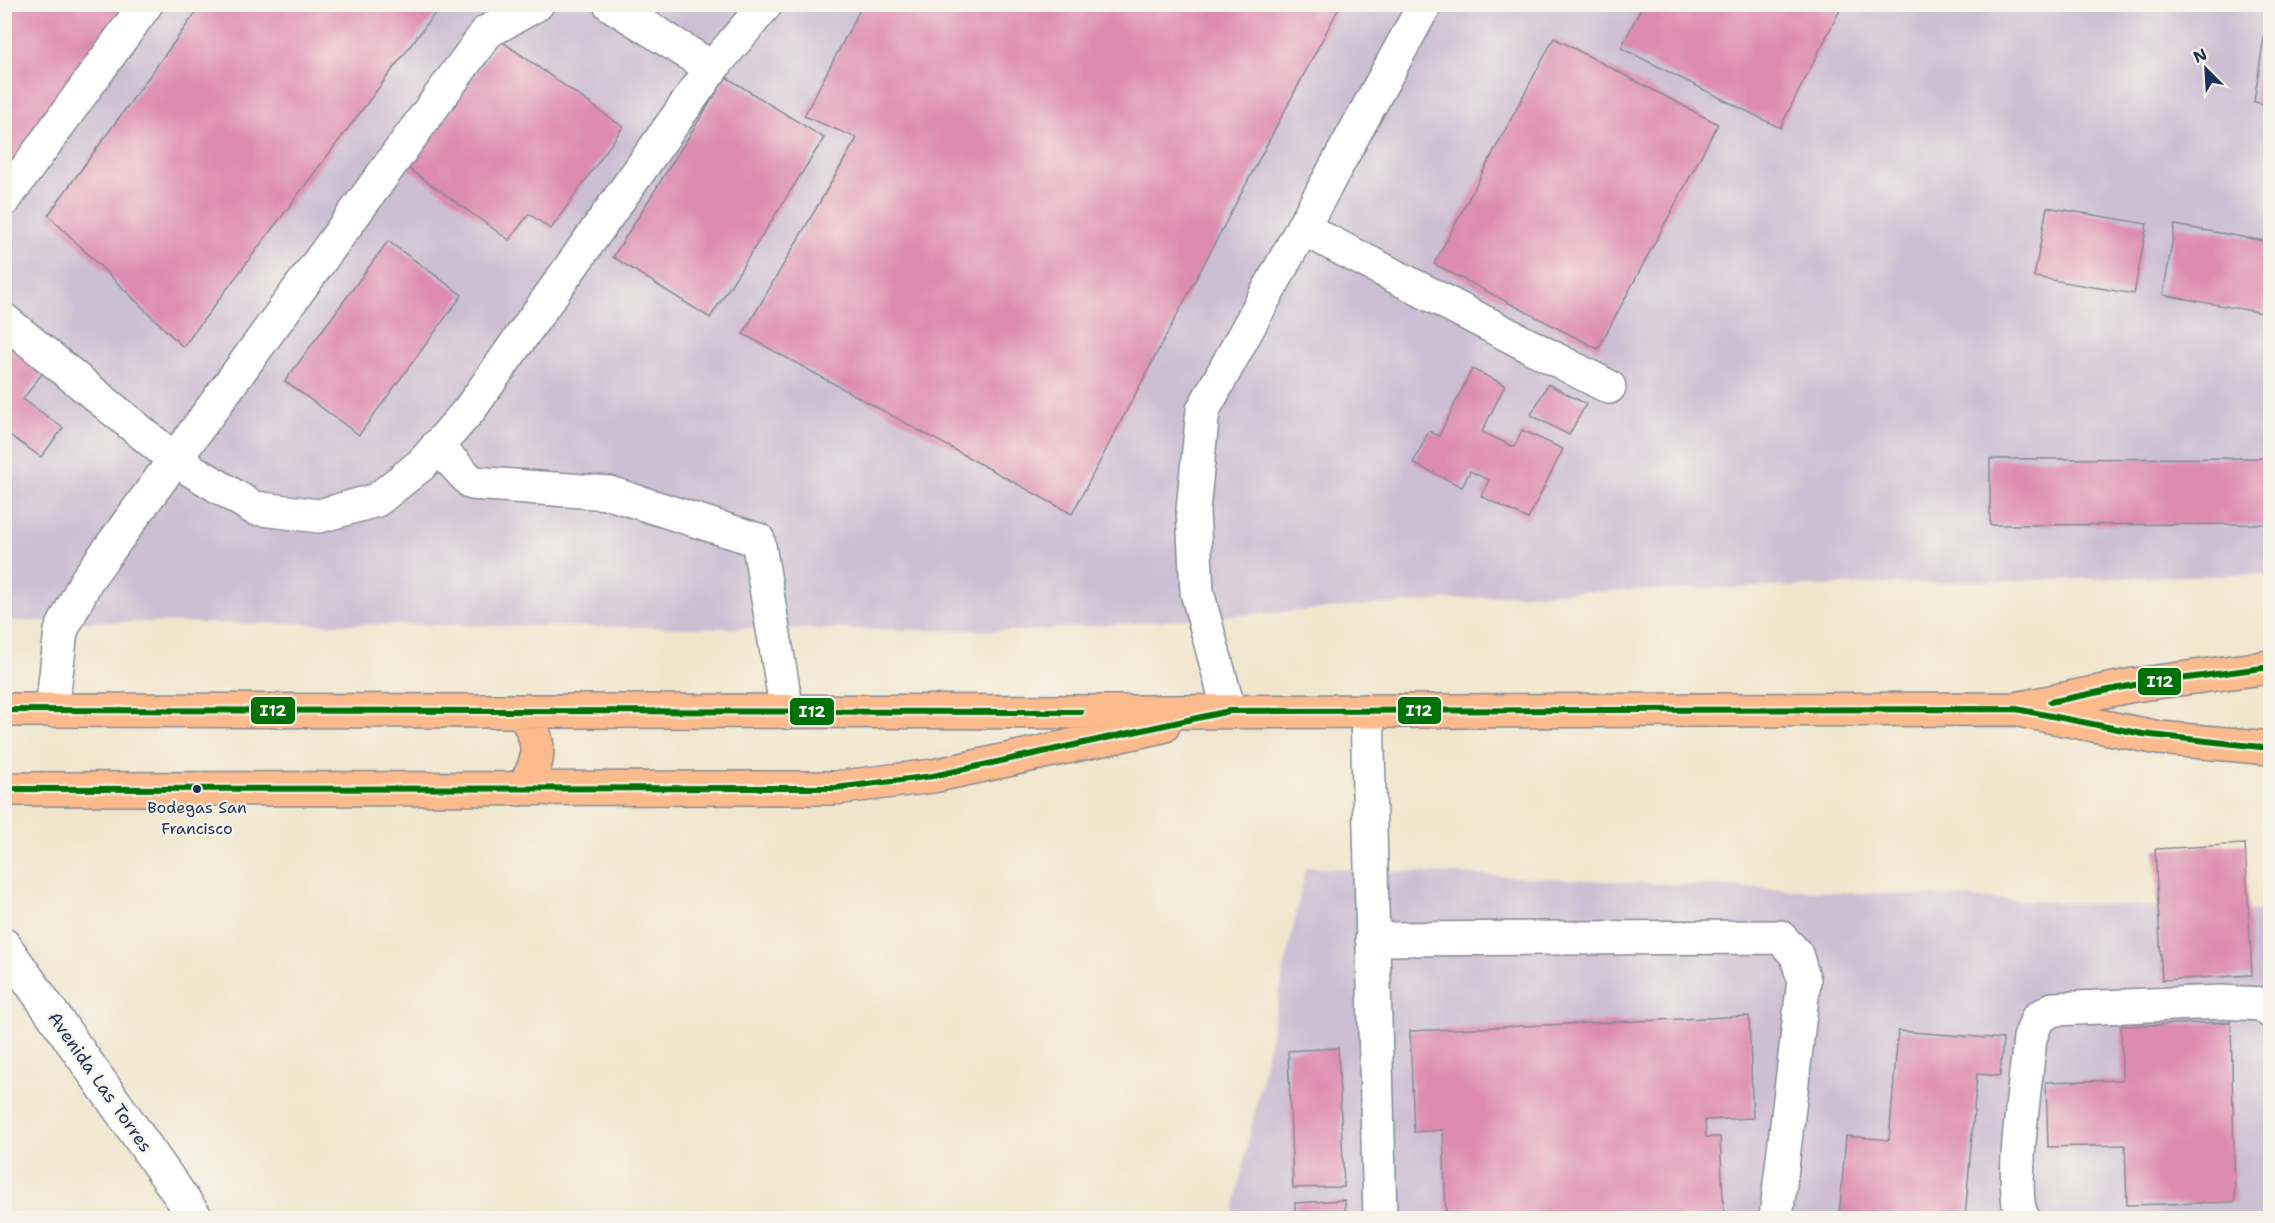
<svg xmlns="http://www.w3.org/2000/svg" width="2275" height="1223" viewBox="0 0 2275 1223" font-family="'Shantell Sans',sans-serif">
	<rect width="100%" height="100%" fill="#f7f3e8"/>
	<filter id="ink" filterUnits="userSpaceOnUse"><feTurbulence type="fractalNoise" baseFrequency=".0167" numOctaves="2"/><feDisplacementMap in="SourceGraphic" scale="12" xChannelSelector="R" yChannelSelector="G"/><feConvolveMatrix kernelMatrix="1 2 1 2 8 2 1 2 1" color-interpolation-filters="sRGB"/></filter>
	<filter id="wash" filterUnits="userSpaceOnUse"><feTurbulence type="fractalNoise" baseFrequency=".008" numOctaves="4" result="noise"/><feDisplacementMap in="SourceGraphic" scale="24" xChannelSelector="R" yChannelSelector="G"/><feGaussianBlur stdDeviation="1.35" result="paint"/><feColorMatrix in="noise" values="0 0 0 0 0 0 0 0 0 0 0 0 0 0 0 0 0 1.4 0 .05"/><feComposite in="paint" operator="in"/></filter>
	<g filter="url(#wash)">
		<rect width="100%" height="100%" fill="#f1e6cd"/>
		<path fill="#ccbed3" d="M5,5H2270V574L1540,593L1025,631L5,621Z
			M1306,867L2270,912V1218H1232Z"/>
		<g id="blocks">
			<path fill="#dd8bb0" d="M4,4H137L4,190Z
				M202,4H442L183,347L48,215Z
				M863,4H1341L1072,514L743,334L857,138L804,116Z
				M1643,4H1843L1780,128L1621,48Z
				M2269,5H2270V105L2254,102Z
				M1554,38L1718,124L1598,349L1434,264Z
				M500,40L623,127L551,229L529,214L509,240L408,168Z
				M726,77L824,138L710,318L613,257Z
				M2047,207L2147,224L2134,294L2034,277Z
				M2175,225L2270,242V272L2263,313L2163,295Z
				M388,241L462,295L359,435L285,381Z
				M4,343L44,371L23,399L63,428L41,457L4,431Z
				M1472,369L1505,385L1482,432L1514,447L1522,430L1563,449L1528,519L1481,496L1489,480L1470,471L1462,487L1413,463L1429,431L1439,436Z
				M1548,384L1586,404L1569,435L1531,415Z
				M2270,458V524L1990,525V459Z
				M2245,844L2252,975L2162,980L2155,849Z
				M1749,1016L1753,1118L1705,1120L1706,1137H1720L1724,1218H1446L1443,1130L1414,1132L1410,1031Z
				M2231,1022L2235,1202L2127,1205L2125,1145L2048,1147L2046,1082L2122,1080L2121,1026Z
				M1898,1031L2003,1039L2000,1076L1977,1074L1965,1218H1839L1846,1136L1889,1140Z
				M1338,1048L1344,1187L1293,1188L1288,1051Z
				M1345,1200V1218H1295V1203Z"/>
		</g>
	</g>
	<g filter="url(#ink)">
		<use href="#blocks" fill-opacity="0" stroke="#868a96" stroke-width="1.5"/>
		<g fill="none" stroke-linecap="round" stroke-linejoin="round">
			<g stroke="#868a96" stroke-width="36">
				<path id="minor" d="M610,4L712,68
					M4,200L146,4
					M1302,228L1609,387
					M4,320L175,460L254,508L319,516L377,500L422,464L470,409L712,68L766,4
					M437,446L472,483L609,493L758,540L787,712
					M52,710L61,631L86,581L487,32L537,4
					M1229,711L1197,592L1193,510L1203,410L1425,4
					M1367,711L1380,1218
					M1372,939L1780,937L1796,954L1804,980L1776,1218
					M4,945L196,1218
					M2023,1218C2008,1194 2027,1073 2030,1038L2037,1019L2053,1009L2221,1002L2262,1004L2270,1011"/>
			</g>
			<g stroke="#868a96" stroke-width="36">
				<path id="major" d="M4,710L1139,712L2016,709L2134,685L2270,667
					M2024,711L2159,738L2270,748
					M4,789L835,788L933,776L1163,726
					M520,789C543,764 542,737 521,712"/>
			</g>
			<use href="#minor" stroke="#fff" stroke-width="33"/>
			<use href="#major" stroke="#fbbb8d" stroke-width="33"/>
			<g stroke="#f7f3e8" stroke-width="10">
				<path id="bus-1" d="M2050,702L2134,685L2270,667
					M4,710L1081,712
					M4,789L835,788L933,776L1229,711L2016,709L2143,734L2270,748"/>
			</g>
			<use href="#bus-1" stroke="#007106" stroke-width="6"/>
		</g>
	</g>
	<circle fill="#1b2f5e" stroke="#f7f3e8" stroke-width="2" cx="197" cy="789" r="5"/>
	<g text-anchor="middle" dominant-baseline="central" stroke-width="4.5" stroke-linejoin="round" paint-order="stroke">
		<g font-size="16" fill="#1b2f5e" stroke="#f7f3e8">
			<text x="197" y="807">Bodegas San<tspan x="197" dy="21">Francisco</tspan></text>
		</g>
		<g font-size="18" fill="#1b2f5e" stroke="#f7f3e8">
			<text transform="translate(100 1082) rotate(55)">Avenida Las Torres</text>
		</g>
	</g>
	<g stroke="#f7f3e8" stroke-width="2">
		<rect x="2137" y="667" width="45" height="29" rx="6" fill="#007106"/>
		<rect x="250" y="696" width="46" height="29" rx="6" fill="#007106"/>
		<rect x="1397" y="696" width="45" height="29" rx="6" fill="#007106"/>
		<rect x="789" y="697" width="46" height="29" rx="6" fill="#007106"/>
	</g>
	<g font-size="16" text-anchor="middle" font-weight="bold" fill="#fff">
		<text x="2160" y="687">I12</text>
		<text x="273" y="716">I12</text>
		<text x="1419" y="716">I12</text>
		<text x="812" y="717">I12</text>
	</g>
	<rect width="2275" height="1223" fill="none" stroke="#f7f3e8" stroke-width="24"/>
	<g transform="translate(2206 69) rotate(336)" stroke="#f7f3e8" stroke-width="4.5" paint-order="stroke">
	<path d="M0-4.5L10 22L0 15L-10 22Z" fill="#1b2f5e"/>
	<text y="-9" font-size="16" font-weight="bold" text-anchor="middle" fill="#1b2f5e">N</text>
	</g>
</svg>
